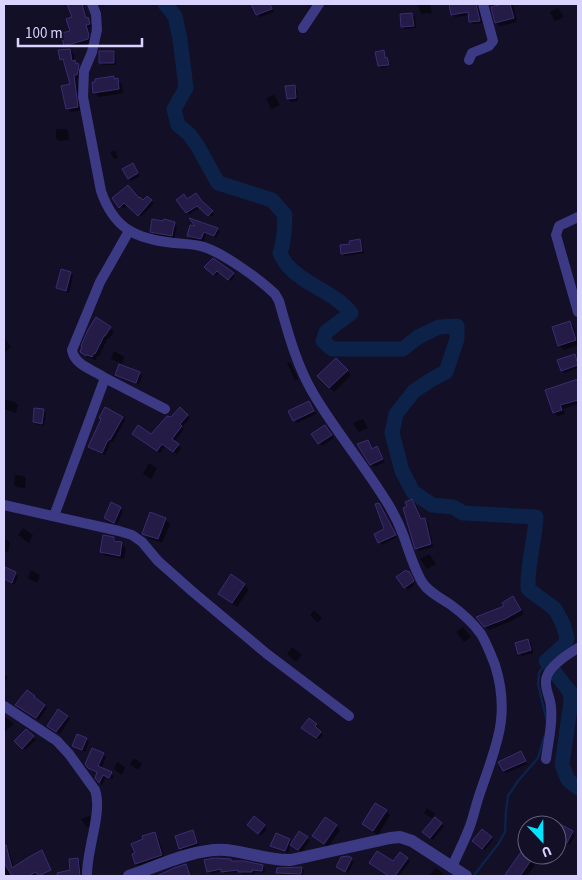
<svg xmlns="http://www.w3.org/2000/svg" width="582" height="880" viewBox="0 0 582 880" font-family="'Source Sans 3',sans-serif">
	<rect width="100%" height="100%" fill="#130f26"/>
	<path fill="#0007" d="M69,4H83L88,18L92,26L89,28L91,43L69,48L65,45L72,32L74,18Z
		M253,4H269L274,12L260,17Z
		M418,4H430L432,13L422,14L420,12Z
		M450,4H478L482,23L473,24L471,21L470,15L455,17L452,14Z
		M491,4H513L517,22L500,26L496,23Z
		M558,8L564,17L555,21L550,12Z
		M412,14L415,17L416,28L405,29L402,26Z
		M70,50L74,54L75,62L81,68L80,78L77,79L81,110L71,112L67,108L71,85L64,63L61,59Z
		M384,51L386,59L389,61L390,66L381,68L379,66Z
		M114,52L116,55V65H103L100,62Z
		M113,78L122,84L123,93L99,97L94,92Z
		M294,86L297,89L298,101L291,102L288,99Z
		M274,95L280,105L271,109L266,98Z
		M56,129H66L68,131L69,140L59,141L56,138Z
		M115,150L118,158L114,159L110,152Z
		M133,165L140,176L131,181L129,178Z
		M147,198L154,203L141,217L128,205L123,209L113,199L139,200L143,202Z
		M188,200L204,204L214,214L211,217L200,207L189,215L187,213Z
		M174,223L177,226L174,238L154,234L151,231Z
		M191,227L217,229L220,231L216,238L206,233L204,241L191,239L188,236Z
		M359,241L362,243L364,253L345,256L342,253L351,245Z
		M206,267L233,274L235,276L231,281L219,272L216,276Z
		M71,273L73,276L69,293L60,290L57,288Z
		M570,322L574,327L578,345L564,350L559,345Z
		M110,328L114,332L109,339L108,338L99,356H97L96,360L86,357L82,353Z
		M4,337L11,347L4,353Z
		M114,351L124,357L122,364L111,359Z
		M575,356L578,361V368L565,373L562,370Z
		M336,359L351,375L334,392L319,376Z
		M290,362L298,379L295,380L287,363Z
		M139,373L142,376L139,384L119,377L116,375Z
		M578,380V404L563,409L565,414L558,416L554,413L546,391Z
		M4,399L15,402L18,405L16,413L4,409Z
		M309,403L316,414L297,423L290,412Z
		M180,409L190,418L182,427L184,429L174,442L181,448L177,454L165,446L160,453L136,436H151L172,419Z
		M43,410L46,413L44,426L37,425L34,422Z
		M122,418L125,420L113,442L111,441L105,455L90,447Z
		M363,419L368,428L359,432L353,423Z
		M327,429L334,438L322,446L313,435Z
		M368,441L373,450L377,448L380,451L385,462L374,467L371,464Z
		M149,463L157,468L151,479L143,474Z
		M15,475L23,476L26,478L25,488L16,487L14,484Z
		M412,501L417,507L422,520L425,519L428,522L433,547L419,551L416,548L409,507Z
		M112,504L123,511L117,524L105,517Z
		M379,504L397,537L382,545L375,535L386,530Z
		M165,519L170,524L162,543L148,538L144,533Z
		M23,528L33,535L29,543L18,535Z
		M114,538L126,548L124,559L106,556L101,552Z
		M4,539L10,542L8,552L4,551Z
		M429,554L436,564L427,569L420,559Z
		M6,569L18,576L14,585L4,580Z
		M31,570L40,575L37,583L28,578Z
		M409,573L415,584L408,590L405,587Z
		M244,585L249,589L237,607L220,594Z
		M513,598L524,614L509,622L489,630L485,626Z
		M314,610L322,618L318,623L310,615Z
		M463,627L471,637L464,642L456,632Z
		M528,640L531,643L533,653L522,656L519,653Z
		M292,647L302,655L296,662L287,654Z
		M4,674L8,677L4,683Z
		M27,692L47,708L39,720L19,707Z
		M4,716L14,724L4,732Z
		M67,717L70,719L60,734L51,729Z
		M316,725L318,727L316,729L323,735L319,739L304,730Z
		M26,730L36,740L25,750L16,741Z
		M86,739L89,742L85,752L74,745Z
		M521,752L527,764L506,773L504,771Z
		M103,754L106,757L101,769L114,776L112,779L106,777L102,785L96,777L98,773L89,767Z
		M134,758L142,764L138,770L130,764Z
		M117,762L125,767L122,775L114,769Z
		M427,808L435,814L432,818L424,813Z
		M386,811L390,815L378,835L363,824Z
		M89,816L91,818L90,826L87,828L81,819Z
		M254,818L267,829L261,836L248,824Z
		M441,824L444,826L433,840L427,835Z
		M336,825L340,830L328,847L313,836Z
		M193,832L195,835L199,846L183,851L180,848Z
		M557,832H572L575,835L570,845L557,839Z
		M154,834L158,837L165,859L140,867L136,864L133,855Z
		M307,838L310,840L302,852L291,844L288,853L272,845L289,840L292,843Z
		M491,838L493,840L485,850L477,844Z
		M6,846L9,850L14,868L43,872L36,876H4V847Z
		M522,854L535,865L527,876H506Z
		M348,857L354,862L348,873L340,869Z
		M407,859L410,861L399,876H386L393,863Z
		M78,860L80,862L82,876H71V872Z
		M230,860L233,862L262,866L265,869V873L255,872V874H242L240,872L225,873L223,871L211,874L208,872Z
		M302,868L304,870L303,876L289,874V876L280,875L278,872Z
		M435,868L443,873L445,876H429Z"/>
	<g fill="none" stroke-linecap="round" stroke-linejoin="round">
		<path stroke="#0c2248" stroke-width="2.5" d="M546,661L539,673L538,684L547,722
			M475,874L499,843L505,832L506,811L508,796L518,781L538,758L544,737"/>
		<path stroke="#0c2248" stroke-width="15" d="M165,4L175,16L180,39L186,88L174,109L178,125L189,134L197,145L218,183L272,200L285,215C284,228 285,240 280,253C282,257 285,263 288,266C306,286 335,292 351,313L326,332L323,341L332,349H403L418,337L439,327L457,326V339L446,372L434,378L414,391L396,414L392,433L402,471L413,492L432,505L453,507L463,513L536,517C535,541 527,564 528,589L555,609L563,624L567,638L565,644L546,661L570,692L571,701L562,765L568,780L578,788"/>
	</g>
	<path fill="#241b47" stroke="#3b2d73" d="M67,4H82L86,18L88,17L90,24L86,25L89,35L88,39L64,46L61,33L70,31L66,19L72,17Z
		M251,4H270L272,9L256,15Z
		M449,4H476L480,21L469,22L468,12L451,15Z
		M502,4H510L514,18L495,23L491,7Z
		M412,13L414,26L401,27L400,14Z
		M70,49L72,61L75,60L76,64L78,63L79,66L77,75H74L78,107L66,109L61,86L70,84L63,59L60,60L58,50Z
		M384,50L385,58L387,57L389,65L378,66L375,52Z
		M99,51H114V63H99Z
		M114,76V79L118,78L119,89L93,93L92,82H95V79Z
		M295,85L296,98L287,99L285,86Z
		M133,163L138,173L128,179L122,169Z
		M128,185L139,198L140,197L143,200L147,196L152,200L138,216L124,203L119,208L112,198Z
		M196,193L202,201L213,211L208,216L197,206L186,213L176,200L184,194L187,199Z
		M189,218L218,228L214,236L204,232L201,239L187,236L190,225L195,226Z
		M152,219L163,221L164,219L175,222L172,236L150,232Z
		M360,239L362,251L341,254L340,245L350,244L349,241Z
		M213,258L234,273L228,280L217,271L213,275L204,267Z
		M61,269L71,272L66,291L56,288Z
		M96,317L111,327L105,336H104L95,354L94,353L92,357L87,355L86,356L80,352L82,346H81L88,330Z
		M570,321L576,340L558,346L552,327Z
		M575,354L578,365L561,371L557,360Z
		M336,358L348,370L329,388L317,376Z
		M119,364L140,372L136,383L115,375Z
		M578,379V400L560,405L562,410L553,413L545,390Z
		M309,401L314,411L293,421L288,411Z
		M105,407L123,417L110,440H108L102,453L88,447L101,419L99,418Z
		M180,407L188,415L180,424L182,426L172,439L179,444L173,452L162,444L157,451L132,434L138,425L151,434L167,416L171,417Z
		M34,408L44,409L42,424L33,422Z
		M325,425L332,435L318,444L311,434Z
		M368,440L372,449L377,446L383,459L370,465L357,444Z
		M412,499L421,519L425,518L431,544L415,549L403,508L407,506L405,502Z
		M111,502L121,507L114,523L104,518Z
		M379,503L396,535L378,543L374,534L384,529L375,504Z
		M150,512L166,518L158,539L142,534Z
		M103,535L114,537V541L122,542L120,556L100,552Z
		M5,567L16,572L12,583L4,579Z
		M406,570L408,572L409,571L414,581L404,588L396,577Z
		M231,574L245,584L232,603L218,594Z
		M513,596L521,610L505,619L484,627L476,617L504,606L502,603Z
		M528,639L531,650L518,654L515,643Z
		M27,690L35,696L34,697L45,705L36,718L15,705Z
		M58,709L68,716L56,732L47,726Z
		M309,718L317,724L315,726L321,732L316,738L301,728Z
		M26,729L34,736L22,749L14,741Z
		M77,734L87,738L82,750L72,746Z
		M92,748L104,753L98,766L112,772L109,778L103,775L99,783L95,778L97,772L88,768L85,764Z
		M521,751L526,761L503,771L498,762Z
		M375,803L387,810L373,831L362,824Z
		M254,816L265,825L258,834L247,825Z
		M325,817L337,825L324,844L312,836Z
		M435,817L442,823L430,838L422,832Z
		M560,824L573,831L567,843L557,839V829Z
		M482,829L492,837L482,849L472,841Z
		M193,830L197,843L179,849L175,836Z
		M299,831L308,837L298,850L290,845Z
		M155,832L162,855L135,864L132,854L135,853L131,844L143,839L142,836Z
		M276,833L290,839L285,851L270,846Z
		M4,845H6L12,868L29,857L42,850L51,870L38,876L36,872L28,876H12L4,863Z
		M377,851L393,861L400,852L408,858L395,876H389L369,863Z
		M521,852L532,859L520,876H504Z
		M348,856L352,858L345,872L336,867L341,857Z
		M78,858L80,876H58L57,873L70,870L69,859Z
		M215,858L231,859V861H244L263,865L262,871L252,870V872H238V870L221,872V869L207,872L204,860Z
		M186,864L190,876H157L174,868Z
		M302,867L301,874L276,873L277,868Z"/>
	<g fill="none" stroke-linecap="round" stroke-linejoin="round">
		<path stroke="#3d3a85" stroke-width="10" d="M92,4L96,14L97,30L92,52L84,71L83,97L101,191C114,229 136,239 174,243C184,244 195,244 204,247C225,254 259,279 275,294L279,301C288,332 296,364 313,393C334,429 361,461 383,496C391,508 399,523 404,537C409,552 414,568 422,582C429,593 441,598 451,605C462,613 473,623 481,634C487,644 491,655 495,665C511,716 496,746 480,793C476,804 474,815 470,826C465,840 458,853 452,867
			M303,28L319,4
			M469,60L472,53L489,46L493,41L483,4
			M578,217L559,226L556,235L578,312
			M105,378L165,409
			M4,505L119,531L132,535L142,542L158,561L193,592L267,654L349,716
			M54,516L105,378C94,370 74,365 72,350L100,282L129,231
			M4,706L57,741L69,754L95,790C103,812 86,851 87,876
			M546,759C548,742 553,724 551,708C551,699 545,690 546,681C546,668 568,654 578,648"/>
		<path stroke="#3d3a85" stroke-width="12" d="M129,876C158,866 195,848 226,850C248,852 269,861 291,860L390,838L400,837L412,841L466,876"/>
	</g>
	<rect width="582" height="880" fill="none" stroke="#d9d4ff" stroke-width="10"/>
	<g transform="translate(542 840) rotate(158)"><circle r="24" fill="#130f26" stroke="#625e7d"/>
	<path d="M0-4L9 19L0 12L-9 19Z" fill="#00e5ff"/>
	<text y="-8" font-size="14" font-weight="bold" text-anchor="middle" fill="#d9d4ff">U</text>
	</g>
	<path d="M18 38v8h124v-8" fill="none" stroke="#d9d4ff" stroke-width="2.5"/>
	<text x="25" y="38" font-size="15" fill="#d9d4ff" stroke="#130f26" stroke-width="4" paint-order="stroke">100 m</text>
</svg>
